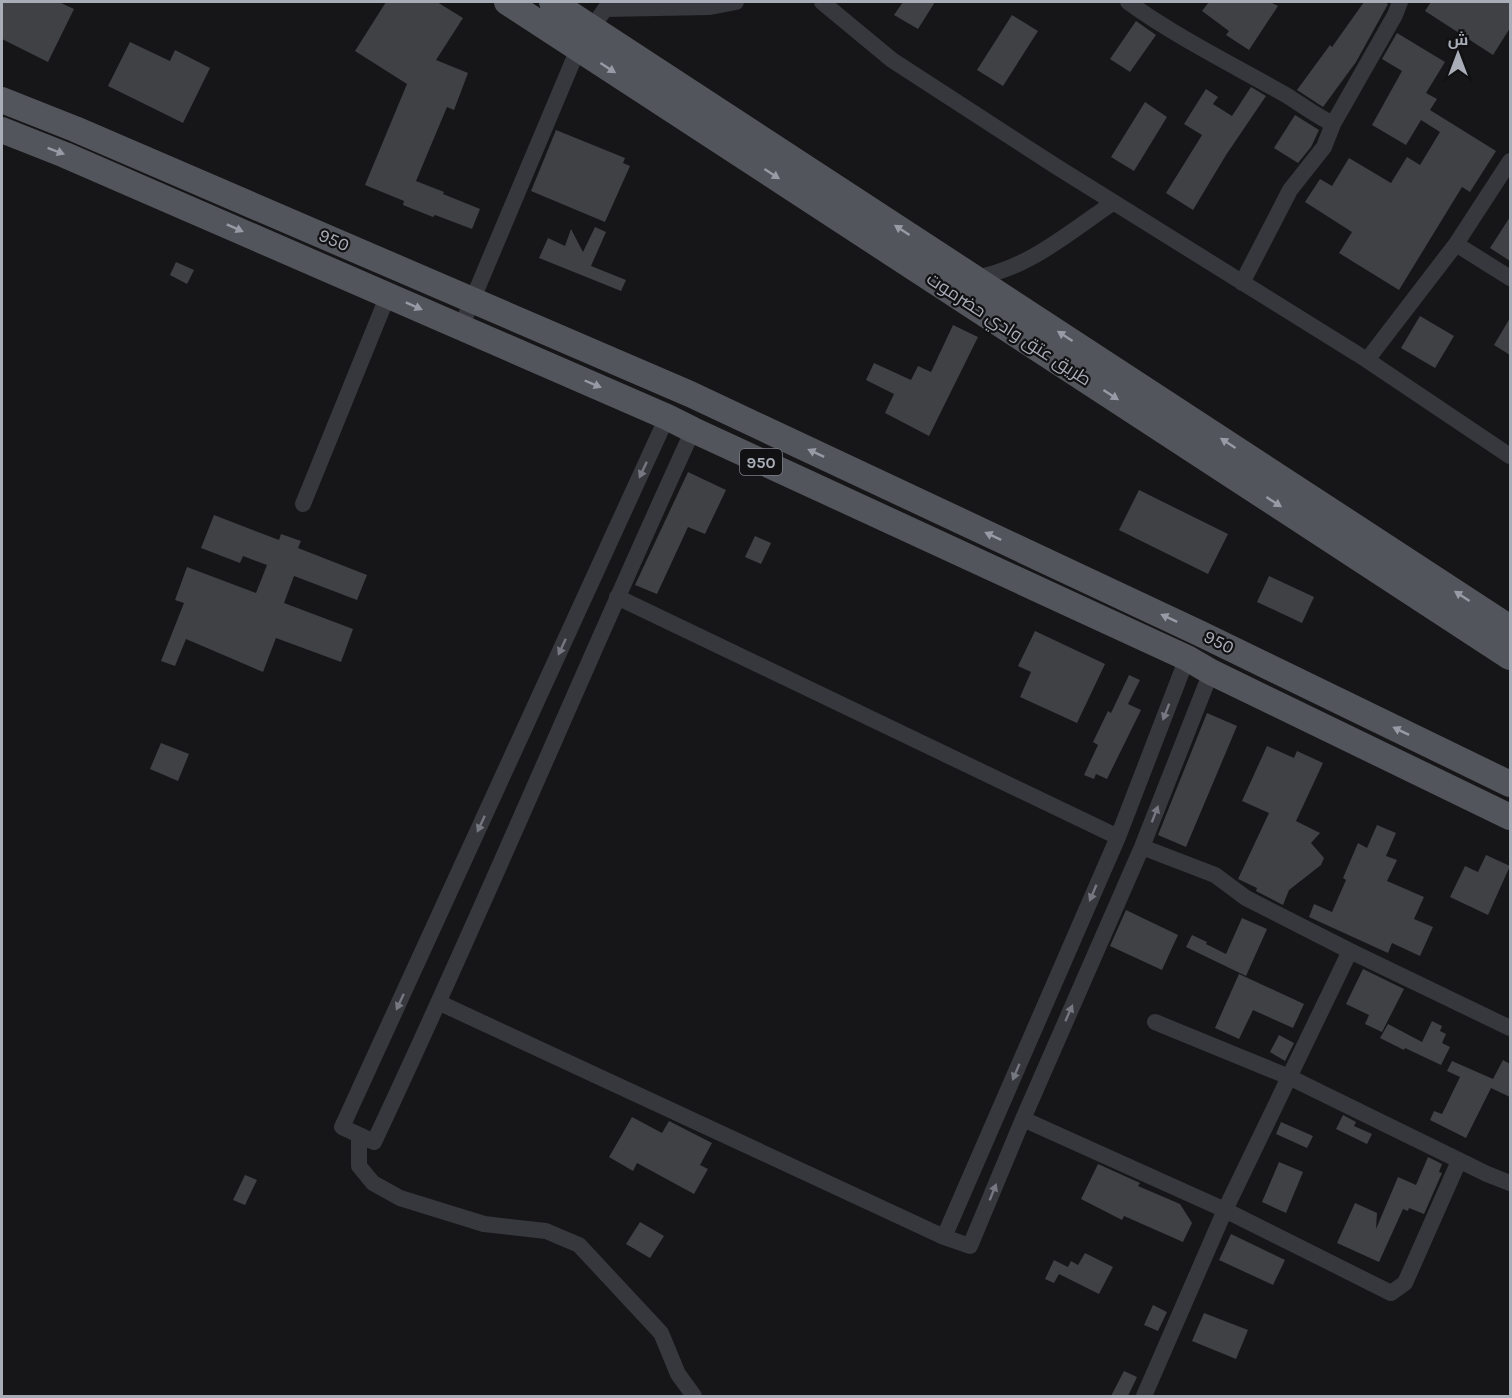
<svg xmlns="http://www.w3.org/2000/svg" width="1512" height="1398" viewBox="0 0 1512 1398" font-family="Karla,Cairo,sans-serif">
	<rect width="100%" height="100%" fill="#161618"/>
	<path fill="#404145" d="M2,2H59L74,9L48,62L2,39Z
		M386,2H437L463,18L436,60L468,73L454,110L447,107L416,181L444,192L443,194L480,209L472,229L435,215L433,217L403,205L404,201L365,185L407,84L355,51Z
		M903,2H935L918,29L894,15Z
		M1209,2H1270L1278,6L1249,50L1226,35L1229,31L1202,11Z
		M1364,2H1385L1388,4L1356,62L1323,107L1297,90L1330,45L1332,47Z
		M1431,2H1510V28L1493,55L1425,11Z
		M1012,15L1038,31L1003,86L977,70Z
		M1136,21L1156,35L1130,72L1110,59Z
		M1397,33L1445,62L1426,93L1437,99L1430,110L1496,151L1470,192L1462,187L1399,290L1339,253L1352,232L1305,202L1320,179L1332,186L1349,158L1391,183L1407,157L1420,165L1440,132L1421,120L1406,145L1372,125L1402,71L1382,59Z
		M130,42L170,61L175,50L210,68L183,123L108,86Z
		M1251,87L1266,96L1226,155L1193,210L1166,193L1202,135L1184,124L1206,89L1218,97L1213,104L1232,116Z
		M1145,102L1167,117L1134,171L1111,157Z
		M1295,115L1319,130L1311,147L1298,163L1274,148Z
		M556,130L625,158L623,163L630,166L605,222L531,191Z
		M1510,217V261L1490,248Z
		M595,227L606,232L591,266L626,280L621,291L539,258L548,238L565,246L571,229L583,252Z
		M176,262L194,270L187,284L170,275Z
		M1420,316L1454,336L1435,368L1401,348Z
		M1510,318V355L1494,345Z
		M953,325L978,337L929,436L885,413L894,394L866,380L874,363L911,380L918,366L931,372Z
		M688,472L726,490L705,534L688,527L657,594L635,585Z
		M1139,490L1228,534L1208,574L1119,530Z
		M214,515L279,540L281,534L301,541L298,548L367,575L357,600L294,576L284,603L353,629L341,662L276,638L263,672L186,639L175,666L161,661L184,603L175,600L187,567L256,593L267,565L243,556L240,563L201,548Z
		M755,536L771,543L761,564L745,557Z
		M1269,576L1314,597L1302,623L1257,602Z
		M1035,631L1105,664L1077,723L1020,697L1031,672L1018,666Z
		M1129,675L1140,680L1128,704L1141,710L1107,779L1096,774L1094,779L1084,775L1098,745L1093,742L1108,711L1111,713Z
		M1207,713L1237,726L1186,847L1158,835Z
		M161,743L189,754L178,781L150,769Z
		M1267,746L1294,758L1297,751L1323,763L1296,821L1320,833L1311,843L1324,858L1321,865L1289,890L1283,905L1256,891L1257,888L1238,879L1269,813L1242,801Z
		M1377,825L1396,833L1386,856L1397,860L1387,881L1424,897L1414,919L1433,927L1420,956L1392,943L1388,953L1309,917L1314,904L1332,912L1346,880L1343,878L1358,843L1367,848Z
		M1486,855L1510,866L1488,915L1450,897L1465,866L1478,872Z
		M1126,910L1178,935L1162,970L1110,946Z
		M1242,918L1267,929L1246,976L1186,947L1192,935L1207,942L1206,944L1226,954Z
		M1363,969L1404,989L1382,1032L1365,1024L1369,1015L1346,1004Z
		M1239,974L1304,1004L1293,1028L1253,1010L1239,1039L1215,1028Z
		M1432,1021L1442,1026L1440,1031L1446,1034L1442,1043L1450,1047L1441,1065L1405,1048L1404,1050L1380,1038L1388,1024L1422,1042Z
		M1279,1035L1294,1043L1285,1061L1270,1052Z
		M1503,1060L1510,1064V1097L1491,1088L1466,1138L1430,1120L1434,1111L1442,1114L1460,1077L1447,1071L1452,1061L1493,1079Z
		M1343,1115L1356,1122L1354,1126L1372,1134L1367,1144L1336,1129Z
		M632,1117L662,1133L669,1121L712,1143L700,1165L708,1169L694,1194L637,1163L633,1171L609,1157Z
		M1281,1122L1313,1136L1307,1148L1276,1134Z
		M1428,1157L1442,1164L1439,1172L1442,1173L1424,1214L1409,1208L1408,1211L1403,1209L1379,1262L1337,1243L1355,1203L1377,1213L1376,1229L1398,1177L1416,1185Z
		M1279,1162L1303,1172L1286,1213L1262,1202Z
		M1098,1164L1140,1183L1138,1186L1180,1204L1192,1223L1183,1242L1124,1216L1122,1220L1081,1199Z
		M245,1175L257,1180L245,1205L233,1200Z
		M640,1222L664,1236L650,1258L626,1244Z
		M1231,1234L1285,1260L1273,1285L1219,1260Z
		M1085,1253L1113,1267L1099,1294L1059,1274L1054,1283L1045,1279L1054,1260L1068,1267L1071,1261L1078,1265Z
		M1153,1305L1167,1312L1158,1331L1144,1325Z
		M1204,1313L1248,1330L1236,1359L1192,1341Z
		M1124,1371L1137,1377L1128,1396H1111Z"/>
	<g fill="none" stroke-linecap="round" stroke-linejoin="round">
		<path stroke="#37383d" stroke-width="16" d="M822,2L892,60L1057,167L1367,360L1510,456
			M1128,2C1178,38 1233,65 1286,95C1302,105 1316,116 1333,124L1324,147L1290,190L1242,283
			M1333,124L1395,15L1400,2
			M1456,244L1510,278
			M974,278C1028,269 1070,232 1114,202
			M461,327L578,49L605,9L710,7L736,2
			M1367,360L1456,244L1510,161
			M667,417L342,1127L374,1142C485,907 584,667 693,430
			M303,504L388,295
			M617,597L1118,837
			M1142,847L1215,875L1246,898L1350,951L1510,1028
			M440,1003L944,1237L970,1246L1023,1119L1142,847L1211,672
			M1155,1022L1289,1077L1487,1174L1510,1183
			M1023,1119L1225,1210L1391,1293L1405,1283L1459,1161
			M359,1135V1166L373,1183L400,1198L484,1224L546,1231L579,1245L661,1333L678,1374L694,1396
			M944,1237L1118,837L1187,658
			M1144,1396L1225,1210L1350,951"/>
		<path stroke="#53555c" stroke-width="26" d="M507,2L1510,657
			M552,2L1510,628
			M2,100L75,129L690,394L1199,633L1510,784
			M2,130L65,155L667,417L693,430L1187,658L1211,672L1510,817"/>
	</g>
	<defs><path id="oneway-solid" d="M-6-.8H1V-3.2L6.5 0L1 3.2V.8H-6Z" transform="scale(1.5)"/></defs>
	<g fill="#979ba6">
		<use href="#oneway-solid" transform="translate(608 68) rotate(33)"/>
		<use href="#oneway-solid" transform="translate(56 151) rotate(21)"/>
		<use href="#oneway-solid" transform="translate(772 174) rotate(33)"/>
		<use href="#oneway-solid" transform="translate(235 228) rotate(24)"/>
		<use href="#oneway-solid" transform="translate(902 230) rotate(-147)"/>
		<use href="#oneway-solid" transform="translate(414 306) rotate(24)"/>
		<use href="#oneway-solid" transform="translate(1065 336) rotate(-147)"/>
		<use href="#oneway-solid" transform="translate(593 384) rotate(23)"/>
		<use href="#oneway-solid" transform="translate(1111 395) rotate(33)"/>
		<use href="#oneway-solid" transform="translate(1228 443) rotate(-147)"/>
		<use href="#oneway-solid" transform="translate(816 453) rotate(-155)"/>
		<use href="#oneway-solid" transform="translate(1274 502) rotate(33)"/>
		<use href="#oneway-solid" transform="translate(993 536) rotate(-155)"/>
		<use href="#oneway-solid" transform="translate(1462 596) rotate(-147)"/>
		<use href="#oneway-solid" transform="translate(1169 618) rotate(-155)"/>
		<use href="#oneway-solid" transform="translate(1401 731) rotate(-154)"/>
	</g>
	<g fill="#757881">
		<use href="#oneway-solid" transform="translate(643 470) rotate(115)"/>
		<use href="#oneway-solid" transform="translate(562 647) rotate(115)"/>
		<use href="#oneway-solid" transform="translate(1166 712) rotate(111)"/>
		<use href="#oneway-solid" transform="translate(1155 814) rotate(-69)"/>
		<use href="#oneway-solid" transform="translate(481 824) rotate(115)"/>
		<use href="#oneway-solid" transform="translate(1093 893) rotate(113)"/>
		<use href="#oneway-solid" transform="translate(400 1002) rotate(115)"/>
		<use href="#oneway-solid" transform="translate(1069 1013) rotate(-66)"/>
		<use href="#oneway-solid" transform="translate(1016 1072) rotate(113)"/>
		<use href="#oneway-solid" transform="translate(993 1192) rotate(-68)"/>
	</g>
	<g text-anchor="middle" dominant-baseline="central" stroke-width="4.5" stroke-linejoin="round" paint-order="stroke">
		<rect fill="#111113" stroke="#7b7e86" stroke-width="1.5" x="740" y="449" width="42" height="26" rx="4.5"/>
		<g font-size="16" font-weight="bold" fill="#a8adb8">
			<text x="761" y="462">950</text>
		</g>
		<g font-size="18" fill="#a8adb8" stroke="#111113">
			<text transform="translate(334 240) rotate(23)">950</text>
			<text transform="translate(1009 329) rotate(33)">طريق عتق وادي حضرموت</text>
			<text transform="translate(1219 642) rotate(26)">950</text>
		</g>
	</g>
	<rect width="1512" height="1398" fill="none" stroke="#a8adb8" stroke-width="6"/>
	<g transform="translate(1458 54)" stroke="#111113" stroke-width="4.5" paint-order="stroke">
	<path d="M0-4.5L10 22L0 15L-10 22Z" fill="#a8adb8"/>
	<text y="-9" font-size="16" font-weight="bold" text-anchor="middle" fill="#a8adb8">ش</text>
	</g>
</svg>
